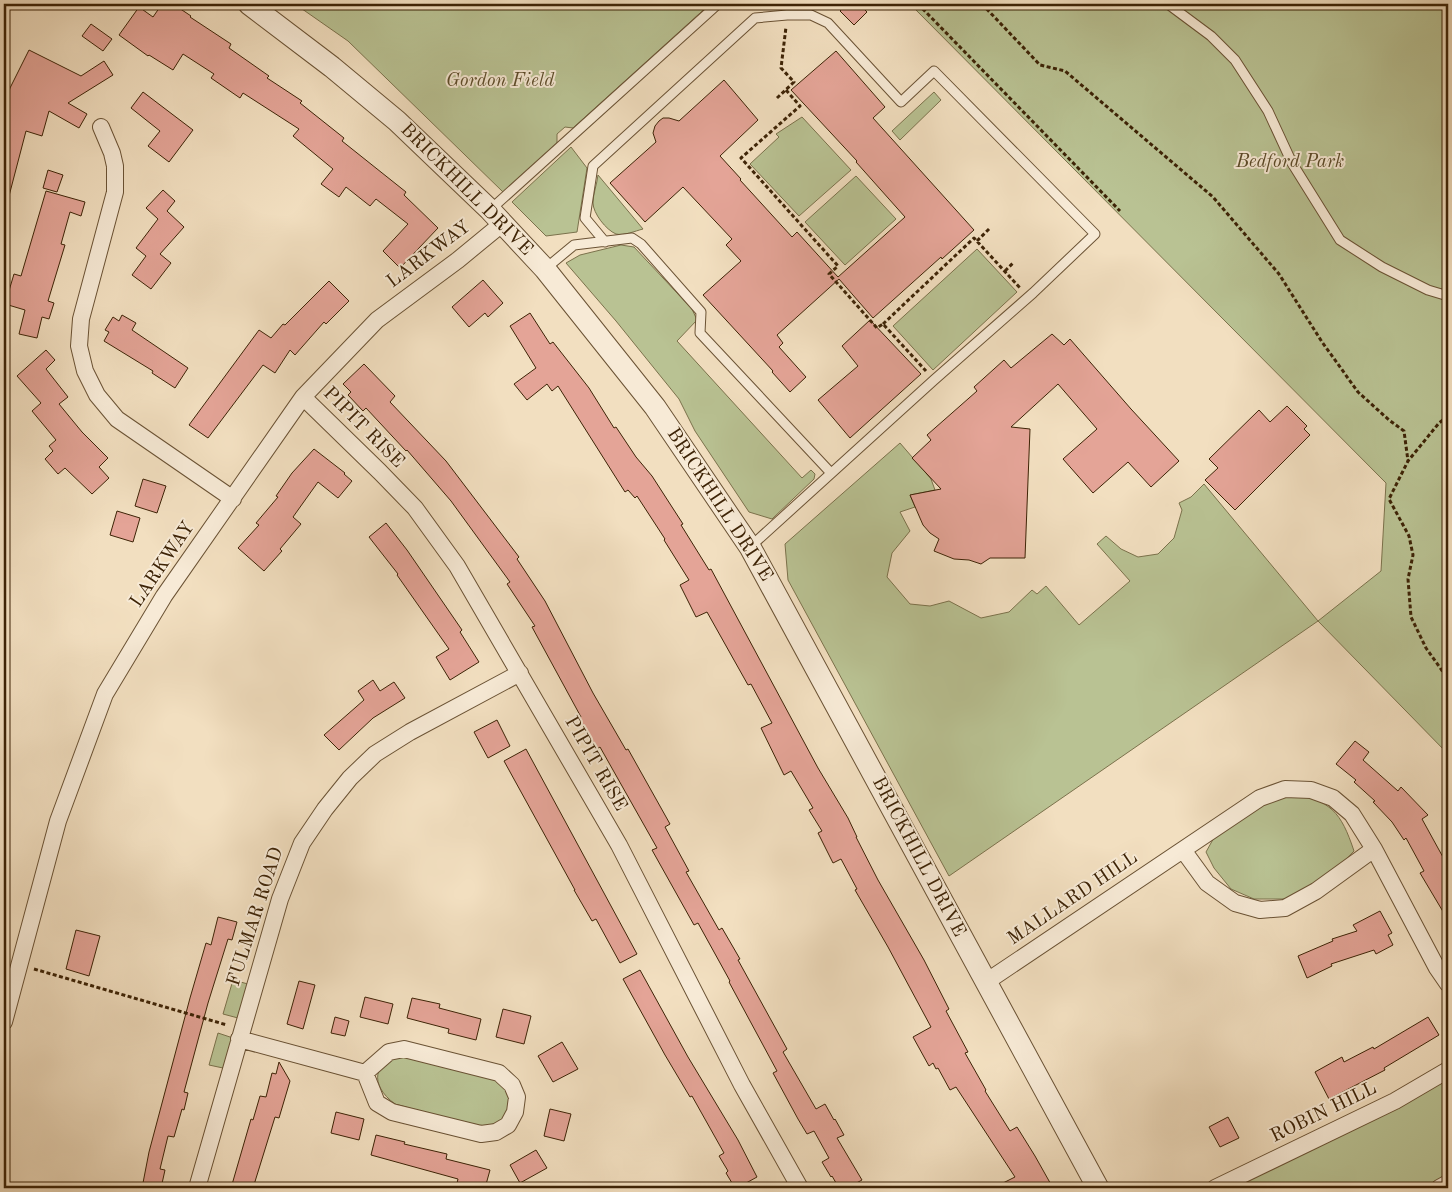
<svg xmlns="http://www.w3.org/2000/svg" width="1452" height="1192" viewBox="0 0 1452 1192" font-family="'Old Standard TT',serif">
	<rect width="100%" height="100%" fill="#f2dfc0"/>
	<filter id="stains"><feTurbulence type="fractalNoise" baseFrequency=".004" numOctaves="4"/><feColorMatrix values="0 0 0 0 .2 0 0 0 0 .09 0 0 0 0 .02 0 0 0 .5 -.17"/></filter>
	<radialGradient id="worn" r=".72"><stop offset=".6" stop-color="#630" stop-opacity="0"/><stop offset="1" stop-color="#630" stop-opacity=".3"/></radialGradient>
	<path fill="#b9c293" stroke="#7b724c" d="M295,4H710L573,128L565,127L557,134V143L503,192L348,41Z
		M910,4H1448V754L1318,621L949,876L788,580L785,544L900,443L931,479L935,490L910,495L915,507L900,512L910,531L892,553L887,577L910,604L930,606L949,601L981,618L1009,612L1032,590L1037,594L1046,586L1079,625L1130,581L1097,544L1106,536L1121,549L1138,557L1158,554L1174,538L1182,510L1179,503L1191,497L1204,484L1318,621L1381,571L1386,483Z
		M934,92L941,100L900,140L892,131Z
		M802,117L851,170L799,216L750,164L779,137L776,134Z
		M571,147L587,168L577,232L546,236L512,202Z
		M598,175L643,229C635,231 624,236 616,234C606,230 593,213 593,203C593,194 597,184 598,175Z
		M856,176L896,219L845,265L805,222Z
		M621,245L634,247L692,309L697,320L677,341L802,478L811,470L815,474L814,479L772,519L749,512L695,431L679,399L616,321L566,263L580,255Z
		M977,249L1017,292L933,370L893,326Z
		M1290,794C1331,800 1341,812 1354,851L1332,874L1287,899H1254L1231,889L1214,868L1206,852L1216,834L1268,799Z
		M233,980L248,984L238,1018L223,1014Z
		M218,1033L233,1038L223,1068L209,1065Z
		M405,1055L496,1078L504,1083L512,1101L505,1120L482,1128L395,1104C369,1085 372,1060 405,1055Z
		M1448,1079V1174L1424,1188H1234Z"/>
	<path fill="#e4a497" stroke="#3d2306" d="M162,4H173L191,16L190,17L231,44L229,48L269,76L267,78L302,101L300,103L344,138L342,141L406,192L404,195L438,228L400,268L383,251L408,224L376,199L370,206L346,187L339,197L321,184L333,169L293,136L299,129L243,93L240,98L211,78L214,74L183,54L173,70L149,55L148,56L119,35L139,7L153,17Z
		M847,4H859L867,12L854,25L840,11Z
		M91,24L112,39L103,51L82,36Z
		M29,50L81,76L104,61L113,75L68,103L87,114L79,128L49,111L42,136L26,131L9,196H4V141L8,126L4,125V110L10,88Z
		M836,51L885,107L873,118L974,230L942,259L941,257L873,318L839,279L777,335L783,343L779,347L806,377L790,392L772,372L773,371L703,295L741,261L726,245L732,239L683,187L645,222L610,183L656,142L653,133L655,126L659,121L663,118H669L679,121L724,80L758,120L720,156L741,179L740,180L792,237L797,232L838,277L905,217L856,162L857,161L791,90Z
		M143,92L193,130L169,162L148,146L160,131L131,108Z
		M48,170L63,175L57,192L43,188Z
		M163,190L175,201L167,211L184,227L160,254L171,263L151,289L132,275L146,256L136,248L158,219L146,208Z
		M46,191L85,202L81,216L70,212L61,244L65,245L48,301L54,303L49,319L42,317L37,338L19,334L25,310L5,304L14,274L21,276Z
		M483,280L503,303L488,317L485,313L469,327L452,307Z
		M329,281L349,301L326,324L324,322L295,355L290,350L275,373L263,365L208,438L189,425L259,330L271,338L283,324L285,325Z
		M530,313L550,344L553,342L589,388L614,428L616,427L636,457L652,476L683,524L681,525L709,570L711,569L818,768L848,818L857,837H856L878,880L924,960L949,1009L946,1011L968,1052L965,1053L986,1090L985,1091L1010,1131L1017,1127L1035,1156L1053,1188H993L1015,1177L956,1087L950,1090L938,1068L936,1069L933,1063L929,1066L913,1037L931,1027L888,947L855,890L857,889L841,859L833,863L818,833L822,831L809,810L813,808L791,771L784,775L761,728L772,723L751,684L748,685L707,612L696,617L680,585L689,580L664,540L665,539L637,496L635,498L628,490L625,492L558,386L552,391L547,384L527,400L514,384L536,368L510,326Z
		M122,315L136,323L132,330L188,368L175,388L152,373L153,371L104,341L109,332L105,330L113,317L119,321Z
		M870,320L921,374L850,438L818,400L858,366L842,346Z
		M1052,334L1064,345L1070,339L1131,409L1179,461L1151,487L1128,462L1093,493L1063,459L1097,429L1058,384L1011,427L1030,429L1025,558H990L981,564L969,560L954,559L934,551L939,539L930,533L923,525L910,495L941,489L912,458L931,440L927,435L977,391L974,387L1004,360L1011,368Z
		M46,350L55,360L46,369L68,397L59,404L82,432L108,458L99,467L109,478L92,494L65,468L58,474L45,459L53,451L49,446L56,440L32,411L41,403L17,376Z
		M364,364L395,396L390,402L446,461L519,557L517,559L545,601L593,693L626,750L628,749L670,824L665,827L689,871L686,872L719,930L722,928L740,959L738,960L787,1049L783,1052L816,1109L825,1104L834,1120L835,1119L844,1135L837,1138L862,1180L847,1188H839L832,1176L831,1177L822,1162L829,1158L814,1131L807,1134L798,1119L773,1073L777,1071L729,982L730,981L698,923L694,925L652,850L657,848L600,747L597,749L579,718L581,717L532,627L535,626L507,584L510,582L451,501L407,450L406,451L366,408L363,411L348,395L351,392L343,384Z
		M1287,406L1307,426L1304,429L1310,435L1235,510L1205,480L1218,468L1209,459L1259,410L1270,422Z
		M314,449L345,473L344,474L352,481L338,498L318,482L293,517L301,524L280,549L282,551L264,571L238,548L259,525L256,523L278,497L276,496L292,473Z
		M143,479L166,486L157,513L135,506Z
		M117,511L140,518L133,542L110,535Z
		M386,523L407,550L462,630L460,632L479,662L450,680L436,657L449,649L397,575L398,574L369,537Z
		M373,680L380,691L394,682L405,698L373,718L339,750L324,735L364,700L358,691Z
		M497,720L510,746L488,758L474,732Z
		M1355,741L1369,752L1363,760L1398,791L1401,787L1428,815L1422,819L1444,859L1448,857V920L1420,873L1424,871L1406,838L1404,840L1392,822L1373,802L1375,801L1354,782L1356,780L1336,764Z
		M526,749L637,954L620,963L596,919L592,921L574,890H575L504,761Z
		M1380,911L1392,933L1388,935L1393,945L1376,954L1374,950L1331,964L1332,966L1307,978L1298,956L1333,941L1332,939L1357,931L1353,925Z
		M218,917L237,922L232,940L228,939L208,1003L184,1092L188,1093L184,1110L182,1109L174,1137L168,1136L160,1169L165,1170L161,1188H142L149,1152L190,998L206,943L211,945Z
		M76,930L100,936L89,976L66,969Z
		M640,970L688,1057L738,1140L757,1177L737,1188H735L726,1173L728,1171L719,1156L724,1153L692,1096L690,1097L665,1055L623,979Z
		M299,981L315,985L303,1029L287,1024Z
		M365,997L393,1004L388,1024L360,1017Z
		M412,998L440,1004L439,1008L481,1019L476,1040L448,1033L449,1029L407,1018Z
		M503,1009L531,1016L524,1044L496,1037Z
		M335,1017L349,1021L345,1036L331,1033Z
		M1428,1017L1439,1035L1384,1068L1385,1070L1329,1099L1315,1072L1342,1057L1344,1062L1373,1047L1374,1049Z
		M562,1042L578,1069L553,1082L538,1056Z
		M279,1062L290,1081L279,1118L275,1117L253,1188H231L251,1119L253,1120L260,1096L266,1097L272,1073L276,1074Z
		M550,1109L571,1114L564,1141L544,1136Z
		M336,1112L364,1119L359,1140L331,1133Z
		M1228,1117L1239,1138L1220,1147L1209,1127Z
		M376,1135L405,1142L404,1144L447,1154L446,1159L490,1170L485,1188H477L457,1183L458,1179L371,1155Z
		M536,1150L547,1168L520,1183L510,1165Z"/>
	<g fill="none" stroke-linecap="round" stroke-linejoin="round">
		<g stroke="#6a5234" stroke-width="11">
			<path id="service" d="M1168,4L1211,36L1235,60L1268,111L1292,163L1340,240L1382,267L1428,290L1448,296
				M490,210L718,4
				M605,242L585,218L593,166L755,18L787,15H811L828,23L901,102L934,71L1095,234L1033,293L934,380L750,547
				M545,269L574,245L632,238L641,244L701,312L700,333L831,473"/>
		</g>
		<g stroke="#6a5234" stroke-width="18">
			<path id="minor" d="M101,127L112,153L115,166V192L81,319L79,346L85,371L97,395L117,419L233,499
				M303,397L380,472L415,508L457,566L619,845L742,1085L800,1188
				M1183,850L1207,883L1235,903L1260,910L1285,908L1316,891L1374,849
				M986,982L1260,798L1285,789L1311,790L1333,798L1352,814L1374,849L1437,968L1448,984
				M4,1022L58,821L105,694L164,596L303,397L377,320L458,260L503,223
				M239,1039L365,1073L389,1052L404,1049L499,1073L512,1085L517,1097L515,1112L508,1125L496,1132L481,1134L392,1112L377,1103L365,1073
				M197,1188L280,899L302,843L325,809L350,778L375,754L410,732L520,673
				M1215,1188L1395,1101L1448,1070
				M1439,1188L1448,1183"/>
		</g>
		<g stroke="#6a5234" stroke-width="23">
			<path id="tertiary" d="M249,4L332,67L397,121L490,210L545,269L655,407L750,547L1098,1188"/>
		</g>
		<path stroke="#3d2306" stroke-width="3" stroke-dasharray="4 2.5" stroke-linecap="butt" d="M918,4L1120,211
			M982,4L1040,65L1065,71L1213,197L1279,274L1322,342L1358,392L1389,420L1404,431L1408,461
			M786,90L800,106L741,158L838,266L829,274L877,328L883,324L926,371
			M777,98L794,82L781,68L786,27
			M977,241L990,228
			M1005,271L1013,263
			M883,324L974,238L1021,289
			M1448,416L1439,423L1408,461L1389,499L1409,536L1413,555L1408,579L1411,617L1426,648L1448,679
			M34,969L227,1025"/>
		<use href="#service" stroke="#f7ead6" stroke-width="9"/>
		<use href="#minor" stroke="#f7ead6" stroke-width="16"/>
		<use href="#tertiary" stroke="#f7ead6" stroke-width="21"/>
	</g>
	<g text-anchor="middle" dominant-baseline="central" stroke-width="4" stroke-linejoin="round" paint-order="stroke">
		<g font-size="19" font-style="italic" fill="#5c4b29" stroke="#f7ead6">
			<text x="500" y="81">Gordon Field</text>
			<text x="1290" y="162">Bedford Park</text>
		</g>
		<g font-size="19" fill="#3d2306" stroke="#f7ead6">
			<text transform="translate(466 190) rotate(45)">BRICKHILL DRIVE</text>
			<text transform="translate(429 255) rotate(-37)">LARKWAY</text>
			<text transform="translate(363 428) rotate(45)">PIPIT RISE</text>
			<text transform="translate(719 505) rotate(57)">BRICKHILL DRIVE</text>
			<text transform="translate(163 565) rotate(-56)">LARKWAY</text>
			<text transform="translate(595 764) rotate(60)">PIPIT RISE</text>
			<text transform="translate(918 857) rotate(62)">BRICKHILL DRIVE</text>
			<text transform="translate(1073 899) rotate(-34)">MALLARD HILL</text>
			<text transform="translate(256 917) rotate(-72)">FULMAR ROAD</text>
			<text transform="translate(1324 1113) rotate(-26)">ROBIN HILL</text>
		</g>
	</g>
	<rect width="1452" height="1192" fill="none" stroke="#f2dfc0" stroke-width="20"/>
	<rect x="5" y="5" width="1442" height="1182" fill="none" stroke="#3d2306" stroke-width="2.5"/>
	<rect x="10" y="10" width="1432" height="1172" fill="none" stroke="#3d2306"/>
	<rect width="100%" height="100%" filter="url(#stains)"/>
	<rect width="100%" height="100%" fill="url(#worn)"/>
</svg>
